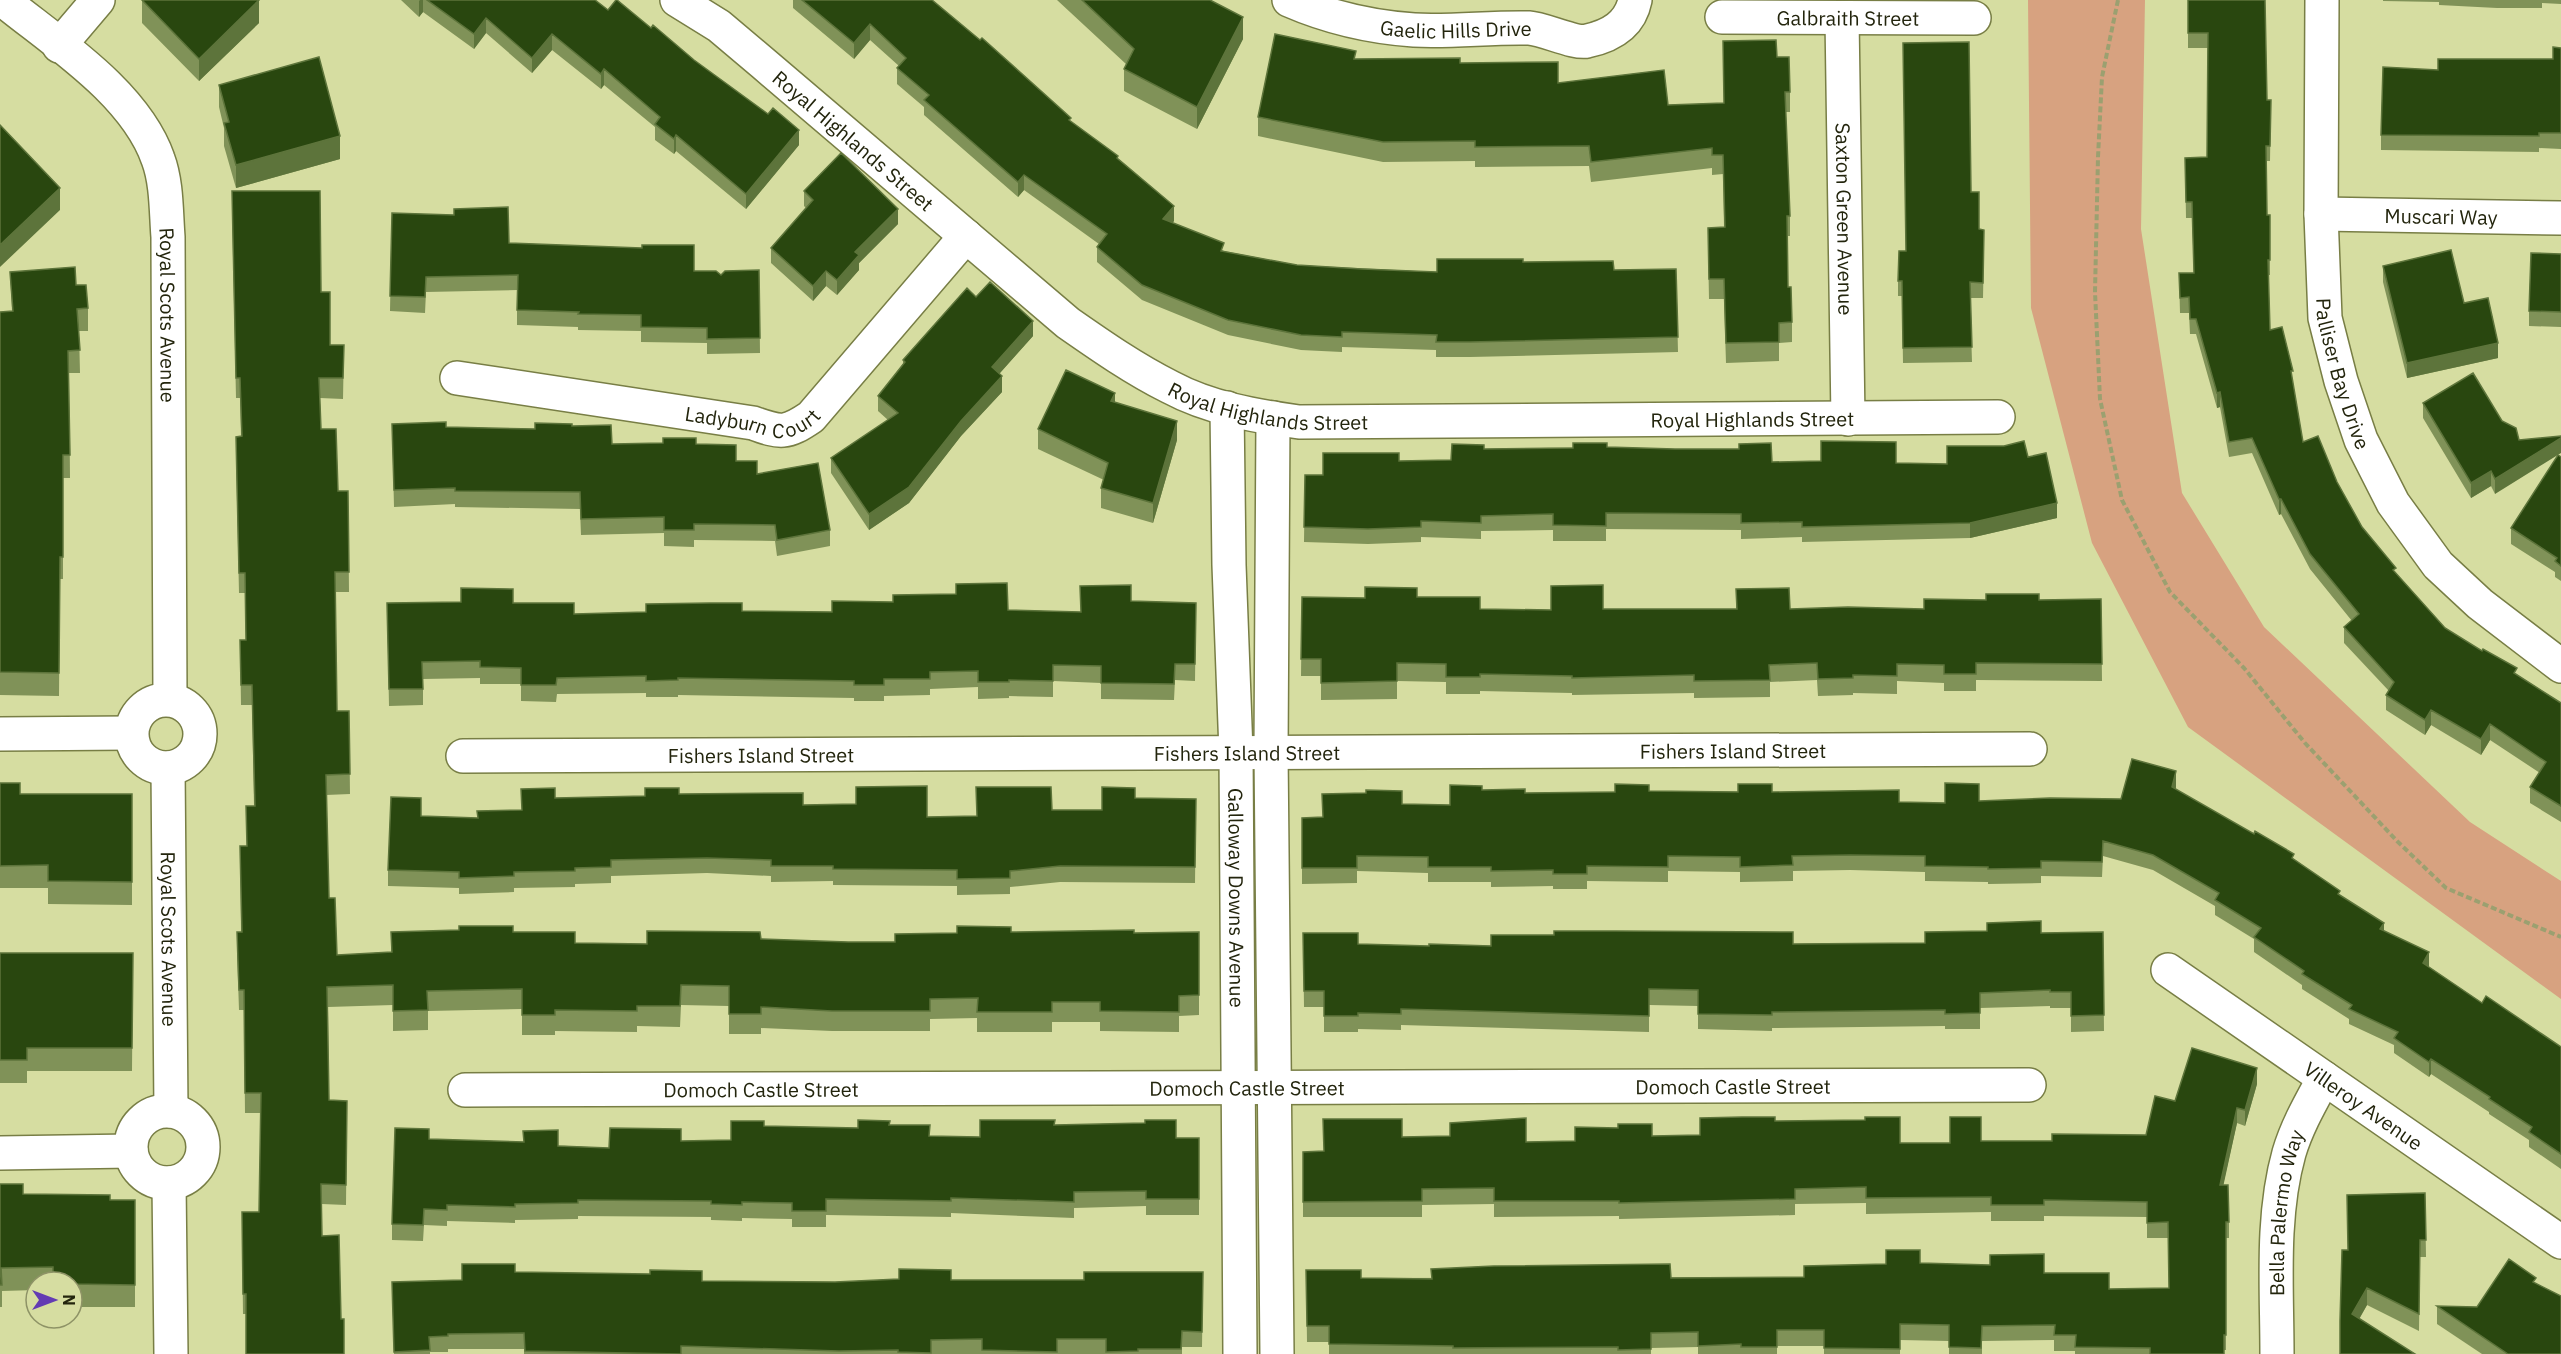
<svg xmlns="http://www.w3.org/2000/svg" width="2561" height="1354" viewBox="0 0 2561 1354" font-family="'IBM Plex Sans',sans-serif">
	<rect width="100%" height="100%" fill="#d6dda1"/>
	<path fill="#d7a280" d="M2028,0H2145L2141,229L2182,493L2264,627L2470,822L2561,881V999L2188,727L2092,543L2031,308Z"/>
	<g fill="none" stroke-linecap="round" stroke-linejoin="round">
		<g stroke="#787e45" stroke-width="36">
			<g id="minor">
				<path id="s1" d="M3,0C56,43 135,93 158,159C167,183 166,212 168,237L170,699"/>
				<path id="s2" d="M677,0L719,26L764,64L1068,323C1101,346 1134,369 1170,387C1209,408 1255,416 1299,422L1998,417"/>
				<path id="s3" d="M1289,0C1328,17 1371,27 1414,30C1452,32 1491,27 1529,28C1544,29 1575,44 1587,41C1610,36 1630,25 1635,0"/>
				<path id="s4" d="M2322,0L2321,214L2325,318L2341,381L2361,440L2393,503L2438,565L2480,604L2561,666"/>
				<path id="s5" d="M1722,17L1974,18"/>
				<path id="s6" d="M1842,18L1848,419"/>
				<path d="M59,46L98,0"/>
				<path id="s7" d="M2321,214L2561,218"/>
				<path id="s8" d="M457,378L753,423C781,433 786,434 811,417L966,236"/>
				<path id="s9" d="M1227,408L1229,565L1236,752L1240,1354"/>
				<path d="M1273,418L1271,752L1277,1354"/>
				<circle cx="166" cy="734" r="34"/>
				<path d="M0,734L131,733"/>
				<path id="s10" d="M463,756L2030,749"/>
				<path id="s11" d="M168,768L171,1111"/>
				<path id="s12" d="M2168,970L2561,1242"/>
				<path id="s13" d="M465,1090L2029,1085"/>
				<circle cx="167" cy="1147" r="36"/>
				<path d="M0,1153L131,1151"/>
				<path d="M169,1183L171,1354"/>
				<path id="s14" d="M2277,1354C2277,1288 2271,1217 2289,1153C2297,1126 2311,1102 2324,1078"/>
			</g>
		</g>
		<path stroke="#9ba070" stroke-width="4" stroke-dasharray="6 3" stroke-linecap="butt" d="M2118,0L2102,77L2098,157L2095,292L2100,399L2122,500L2170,592L2244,668L2305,743L2397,841L2446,888L2561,937"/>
		<use href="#minor" stroke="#fff" stroke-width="33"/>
	</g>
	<path fill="#809258" d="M142,0L259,23L199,81L142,23Z
		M401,0H595L608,10L651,28L694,60L799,145L746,209L676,151L674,154L655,140V127L604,85L601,89L552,50L532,73L486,33L474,49L423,12L419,17Z
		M793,0H928L1071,122L1118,160L1174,221L1172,223L1224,251L1297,265L1437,272L1523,262L1614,270L1676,269L1678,352L1470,357H1436V350L1342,347V352L1301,350L1228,335L1142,300L1097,262V247L1099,244L1024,190L1018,197L924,115V107L897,84V68L899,66L870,40L854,59L793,8Z
		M1057,0H1210L1243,39L1197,129L1124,91V69L1126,64Z
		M2188,0L2267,100H2271L2270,161H2266L2267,215H2270V275H2268L2270,330L2293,384L2303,442L2337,482L2362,527L2396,573L2445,628L2561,703V822L2530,803V787L2540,773L2490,740L2481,755L2431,725L2425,735L2386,710V695L2389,691L2344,643V627L2352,621L2310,569L2281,514L2279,515L2252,453L2229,457L2220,407L2217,408L2196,334H2190L2189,313H2180L2179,273H2194L2192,218H2186L2185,158L2207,157L2208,48H2188Z
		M2383,0H2561V4L2542,3V8H2497L2439,5V2L2383,1Z
		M2561,48V149L2539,148V152L2381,150V135L2438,70L2553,59Z
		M1777,57L1790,92V112H1785L1790,216V236H1787L1788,287L1792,322V342L1779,343V361L1726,363L1724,299H1709L1708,247L1724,227L1723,174L1712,175V168L1591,182L1589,166L1475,167V161L1383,162L1258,136V117L1356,59L1460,63L1668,105L1724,103Z
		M219,85L340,159L236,188L224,146V128L219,107Z
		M804,191L898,224L859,263V270L837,295L826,286L813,301L771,263V248L806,208L804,206Z
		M1971,192L1979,229L1984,245L1983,298H1970L1972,362L1903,363L1902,296H1898V281L1906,251Z
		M232,211L321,292L330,345H344L343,399L320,398L321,429L338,491H348L349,592H335L337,711H349L350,794L326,795L329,898L337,955L391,952V932H513L575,943L647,944L761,939L848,942H895L1011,932L1134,933L1199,932V1015L1179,1016V1032L1100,1031V1022H1052V1032H977V1018L930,1019V1031H832L761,1028V1034H729V1006L681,1005L680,1027L637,1026V1032L555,1031V1035H522V1009L428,1011V1030L393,1031V1005L328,1007L329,1100L347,1101L346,1205L322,1204L246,1314H243L242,1232L259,1212L261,1113H245L244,1010H239L237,952V932H241L240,846H247L246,806H254L252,705H241L240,640H246L245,593H239L236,457L241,436L240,398H236Z
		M392,213L509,243L721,275L759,270L760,353L707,354V343L641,342V331L578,330V327L517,325V290L426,292L425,313L390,311Z
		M2561,254V327L2529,326V311Z
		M2383,266L2464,303L2498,358L2407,378L2383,282Z
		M10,272L76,285L88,308V331H79L80,373H69L70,478H63V579H60L59,696L0,695V312L12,311Z
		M976,297L1033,336L999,374L1002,392L961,436L909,503L869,530L831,473V458L888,420L878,411V396L903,364V360Z
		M2423,403L2502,421L2495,494L2491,486L2471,498L2423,418Z
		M392,424L446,427L535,429L572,426L612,444H696L736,461L757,474L830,530V546L777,556L775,541L694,540V547L664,546V533L581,535L580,509L455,507V504L394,507Z
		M1038,429L1177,440L1153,523L1101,508V488L1104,480L1038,449Z
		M1607,447L1772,462L1947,464L2028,457L2057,518L1970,538L1802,542V537L1741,539V530L1606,529V541H1553V530L1481,531V539L1421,537V542L1368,544L1304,542L1305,475H1323L1399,461L1451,460L1484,449Z
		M2561,457V581L2555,577V572L2511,544V528Z
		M1736,589L1790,609H1924L2039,600L2101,599L2102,681L1976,680V691H1944V683L1897,681V694L1853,693V695L1818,696L1817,680L1770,682V697L1694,698V693L1572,695V693L1480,691V694H1446V682L1397,681V699L1321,700V676H1301L1302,597L1365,598L1417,597L1480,609L1551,610L1736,609Z
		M1131,601L1196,603L1195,681L1175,680L1174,700L1101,699V683L1053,681V697L1009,696V698L978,699V687L930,689V695L884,696V701H854V698L678,695V697H646V693L557,694L556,702L521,701V684H480V678L423,679V705L389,706L387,603L461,602L513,603L574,614L742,611L832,612L1008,610L1080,612Z
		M0,783L20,794H132V905L48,904V888H0Z
		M2176,787V789L2294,859L2429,967L2482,1003L2561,1047V1169L2529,1147V1140L2489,1114V1112L2431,1074L2429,1077L2394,1053V1045L2349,1024V1019L2302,989V985L2254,952V939L2215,915V906L2153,870L2103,856L2102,877L2041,876V883L1988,884V882L1925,881V872L1850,870L1793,871V881L1740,882V872L1668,871V882L1587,881V889H1553V886L1491,887V882H1428V873L1357,871V883L1302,884V818L1323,817L1402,804L1450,805L1482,790L1525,793L1649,791L1772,792L1899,802L1945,803L2121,799Z
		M679,794L927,817L977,816L1052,810H1102L1135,798L1196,799L1195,883L1060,882L1010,887V894L957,895V886L833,885V881L771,882V876L707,873L611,876V883L575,884V887L514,888V892L459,894V888L388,886V870L421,816L477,818L521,810L555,798L645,796Z
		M2103,932L2104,1031L2071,1032V1008H2050V1006L1980,1008V1029H1945V1026L1772,1028V1031L1698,1029V1006L1649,1005V1032L1401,1025V1030L1358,1029V1032H1324V1007H1304L1303,933L1358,944L1429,946L1925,943L2041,933Z
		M0,953H133L132,1071H27V1083H0Z
		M2257,1084L2245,1126L2237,1123L2223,1185L2229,1222V1238H2226V1350H2224V1354H2075V1351H2054V1340L1982,1341V1354H1949V1341L1900,1340V1354H1824V1346H1777V1354H1698V1347L1651,1348V1354H1329V1342H1307L1306,1270L1361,1278L1804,1277L1920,1263L2044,1273L2109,1289L2169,1288L2168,1238H2147V1217L2044,1216V1221H1991V1212L1866,1214V1203L1795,1204V1215L1619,1219V1216L1494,1217V1204L1422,1205V1217H1303V1152L1324,1151L1402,1137L1450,1136V1123L1526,1142L1575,1141L1652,1136L1700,1135L1775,1121L1900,1143H1950L1981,1141H2052L2146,1135L2175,1101Z
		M889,1125L930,1136L980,1137L1054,1125L1176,1138H1199V1215H1146V1206L1074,1208V1218L951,1213V1217L826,1215V1227H792V1219L742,1218V1221L711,1220V1217L578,1216V1219L515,1220V1223L447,1221V1226L424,1225L423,1241L392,1240V1224L429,1139L609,1148L681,1141L731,1140L764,1126L858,1128Z
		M0,1184L23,1194L110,1200H135V1307H72V1282H36V1290L2,1291V1307H0Z
		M2425,1193L2426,1257H2420L2419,1331L2367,1305L2340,1354L2348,1250Z
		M515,1272L702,1281L835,1282L1084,1280L1203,1272L1202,1347H1182V1354H524V1349H448V1352H430V1354H394L392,1282L462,1280Z
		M2536,1284L2561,1354H2482L2437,1324V1306L2477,1307Z"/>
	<path fill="#5d743b" d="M259,0V23L199,81V59Z
		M420,0H423V12L419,17V1Z
		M1243,17V39L1197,129V107Z
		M486,18V33L474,49V34Z
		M870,24V40L854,59V43Z
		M552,34V50L532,73V58Z
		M604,69V85L601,89V74Z
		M799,130V145L746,209V194Z
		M676,135V151L674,154V139Z
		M340,136V159L236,188V165Z
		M1024,175V190L1018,197V182Z
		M60,188V210L0,267V245Z
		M1174,206V221L1163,234V219Z
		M898,209V224L859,263V270L837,295V280L855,252Z
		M826,271V286L813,301V286Z
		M1033,321V336L992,382V367Z
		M2498,343V358L2407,378V363Z
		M1002,376V392L961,436L909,503L869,530V514Z
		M2220,392V407L2217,408V393Z
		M1115,393V413L1111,401Z
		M1177,421V440L1153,523V503Z
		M2561,438V453L2495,494V479Z
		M2491,471V486L2471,498V483Z
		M2279,499H2281V514L2279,515Z
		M2057,503V518L1970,538V523Z
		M2431,710V725L2425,735V720Z
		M2490,724V740L2481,755V739Z
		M2176,771V787L2172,802V787Z
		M2384,923V938L2380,929Z
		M2429,952V967L2423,963Z
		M2431,1059V1074L2429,1077V1062Z
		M2257,1068V1084L2245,1126V1110Z
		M2237,1108V1123L2220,1201V1185Z
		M2367,1288V1305L2352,1331V1314Z"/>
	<path fill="#29470f" stroke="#5d743b" stroke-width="1.5" d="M142,0H259L199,59Z
		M427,0H595L608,10L616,0H617L651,28L653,25L694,60L768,114L773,108L799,130L746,194L676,135L674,139L655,124L660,117L604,69L601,74L552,34L532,58L486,18L474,34Z
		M802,0H932L980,40L982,38L1071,118L1069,120L1118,156L1117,158L1174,206L1163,219L1224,243L1221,251L1297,265L1362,269L1437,272V259H1523V262L1613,261L1614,270L1676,269L1678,337L1470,342H1436L1437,335L1342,332V337L1301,335L1228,320L1142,285L1097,247L1107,234L1024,175L1018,182L924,100L929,95L897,68L906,58L870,24L854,43Z
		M1082,0H1210L1243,17L1197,107L1124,69L1134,49Z
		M2188,0H2265L2267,100H2271L2270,146H2266L2267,215H2270V260H2268L2270,330L2282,327L2293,371H2291L2303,442L2318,436L2337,482L2362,527L2396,568L2393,570L2445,628L2482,651L2483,649L2517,668L2514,673L2561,703V806L2530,787L2546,762L2490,724L2481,739L2431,710L2425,720L2386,695L2394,682L2344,627L2359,614L2310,554L2281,499H2279L2252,438L2229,442L2220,392L2217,393L2196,319H2190L2189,297L2180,298L2179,273H2194L2192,202H2186L2185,158L2207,157L2208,33H2188Z
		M1275,34L1356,51L1354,59L1460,58V63L1558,62V83L1664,70L1668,105L1724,103L1723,41L1776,40L1777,57H1789L1790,92H1785L1790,216H1787L1788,287H1791L1792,322L1779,323V342L1726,343L1724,279H1709L1708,228L1725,227L1723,155H1712V148L1591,162L1589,146L1475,147V141L1383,142L1258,117Z
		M1969,42L1971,192H1979V229L1984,230L1983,283L1970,282L1972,347L1903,348L1902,281H1898L1899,251H1906L1903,43Z
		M2553,47L2561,48V133H2539V136L2381,135L2383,67L2438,70V59H2553Z
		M319,57L340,136L236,165L224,123L229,122L219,85Z
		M0,125L60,188L0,245Z
		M841,153L898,209L855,252L859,255L837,280L826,271L813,286L771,248L813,200L804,191Z
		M232,191H320L321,292H330V345H344L343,378H319L321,429H336L338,491H348L349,572H335L337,711H349L350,774L326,775L329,898H335L337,955L392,952L391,932L459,930V926H513V932H575V943L647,944V931L760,932L761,939L848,942H895V934L957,933V926L1011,927V932L1134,930V933L1199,932V995L1179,996V1012L1100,1011V1002H1052V1012H977L978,998L930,999V1011H832L761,1007V1014H729V986L681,985L680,1006H637V1011L555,1010V1015H522V989L427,991L428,1010L393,1011V985L327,987L329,1100L347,1101L346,1185L321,1184L322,1236L339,1235L341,1319H344V1354H246V1294H243L242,1212H259L261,1093H245L244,990H239L237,932H242L240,846H247L246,806H255L252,685H241L240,640H246L245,573H239L236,437L242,436L240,378H236Z
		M508,207L509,243L642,248V245H694V271H716L721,275L725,271L759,270L760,338L707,339V328L641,327V315L578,314L579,312L517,310L518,275L426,277L425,297L390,296L392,213L454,215V209Z
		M2451,250L2464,303L2488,298L2498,343L2407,363L2383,266Z
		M2531,253L2561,254V312L2529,311Z
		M75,267L76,285H86L88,308L77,309L80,350L68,351L70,455H63V557H60L59,673L0,672V312L13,311L10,272Z
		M990,282L1033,321L992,367L1002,376L961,421L909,487L869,514L831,458L898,413L878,396L905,362L903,360L967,288L976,297Z
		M1066,370L1115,393L1111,401L1177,421L1153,503L1101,488L1108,463L1038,429Z
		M2473,373L2502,421L2516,428L2519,440L2561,436V438L2495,479L2491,471L2471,483L2423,403Z
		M446,422V427L535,429V423L572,424V426L611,425L612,444L663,443V438H696V444L736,445V461H757V474L818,463L830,530L777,540L775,525L694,524V530H664V517L581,519L580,492L455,491V488L394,490L392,424Z
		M1821,441L1896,442V463L1947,464V446H2004L2024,441L2028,457L2046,453L2057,503L1970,523L1802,527V522L1741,523V514L1606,513V526L1553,525V514L1481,516V523L1421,521V527L1368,529L1304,527L1305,475H1323V453H1399V461L1451,460L1452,444L1484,445V449L1573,448V443H1607V447L1675,449H1739V444L1771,443L1772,462L1821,461Z
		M2558,455L2561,457V566L2555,561L2557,558L2511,528Z
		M1007,583L1008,610L1081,612L1080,586L1131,585V601L1196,603L1195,664H1175L1174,684L1101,683V666L1053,665V681L1009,680V682H978V671L930,672V679H884V685H854V681L678,678V680L646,681V676L557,678L556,685H521V668L480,667V661L422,662L423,689H389L387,603L461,602V588L513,589V603H574V614L646,612V604L710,603H742V611L832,612V601L893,602V595L956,594V584Z
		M1603,585V609H1737L1736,589L1789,588L1790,609L1848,607L1924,609V599L1986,600V594H2039V600L2101,599L2102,664L1976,663V674H1944V665L1897,664V676L1853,675V678L1818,679L1817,663L1769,665L1770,680L1694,681V675L1572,678V676L1480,674V677H1446V664L1397,663V681L1321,683V659H1301L1302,597L1365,598V587L1417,588V597H1480V609L1551,610V586Z
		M2132,759L2176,771L2172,787L2254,834L2255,831L2294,854L2292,858L2340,891L2338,894L2384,923L2380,929L2429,952L2423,963L2482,1003L2486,996L2561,1047V1154L2529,1132L2532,1127L2489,1099L2490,1097L2431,1059L2429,1062L2394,1038L2398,1032L2349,1009L2352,1005L2302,974L2304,971L2254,937L2261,928L2215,900L2219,893L2153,855L2103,841L2102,862L2041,861V868L1988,869V867L1925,866V856L1850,855L1792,856L1793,865L1740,867V857L1668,856V867L1587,866V874H1553V870L1491,871V867H1428V857L1357,856V868H1302V818L1323,817L1322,794L1366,793V790L1402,791V804L1450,805V785L1482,786V790L1525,789V793L1615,792V784L1649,785V791L1738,792V784H1772V792L1899,790V802L1945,803V783L1979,784V801L2050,798L2121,799Z
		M0,783H20V794H132V882L48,881V865L0,866Z
		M927,786V817L977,816L976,787H1051L1052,810H1102V787L1135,788V798L1196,799L1195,867L1060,866L1010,871V878L957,879V870L833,869V866H771V860L707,858L611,860V867L575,868V871L514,872V876L459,878V872L388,870L391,797L421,798V816L478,818L477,811L522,810L521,789L555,788V798L645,796V788H679V794L803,793V805L856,804V787Z
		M2041,921V933L2103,932L2104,1015L2071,1016V992H2050V990L1980,993V1013L1945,1014V1010L1772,1012V1015L1698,1014V990L1649,989V1016L1401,1009V1014L1358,1013V1016H1324V991H1304L1303,933H1358V944L1429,946V944L1491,946V935H1554V931H1616L1793,932V944L1925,943V932L1987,931V923Z
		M0,953H133L132,1048H27V1060H0Z
		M2192,1048L2257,1068L2245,1110L2237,1108L2220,1185H2228L2229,1222H2226V1335H2224V1354H2150V1348L2075,1347L2076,1335H2054L2055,1325L1982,1326L1981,1348L1949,1347V1325L1900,1324V1349L1824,1348V1330H1777V1347H1741V1344L1698,1346V1332L1651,1333V1349L1618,1350V1347L1453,1348V1346L1329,1344V1326H1307L1306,1270H1361V1278L1432,1279L1431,1269L1494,1266L1670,1264L1671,1278L1804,1277V1266L1886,1264V1250H1920V1263L1990,1265V1255L2044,1254V1273H2109V1289L2169,1288L2168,1222L2147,1223V1202L2044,1200V1205H1991V1197L1866,1198V1187L1795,1189V1199L1619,1203V1201H1494V1188L1422,1189V1201L1303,1202V1152L1324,1151L1323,1119H1402V1137L1450,1136V1123L1526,1118V1142L1575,1141V1127L1618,1128V1124H1652V1136L1700,1135V1118L1742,1117H1775V1121L1865,1120V1117H1900V1143H1950V1117H1981V1141H2052V1134L2146,1135L2155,1096L2175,1101Z
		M858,1120L890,1121L889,1125H930L929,1136L980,1137V1120H1055L1054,1125L1145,1123V1120H1176V1138H1199V1199H1146V1191L1074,1192V1202L951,1198V1201L826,1199V1211H792V1203L742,1202V1205L711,1204V1201L578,1200V1203L515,1204V1207L447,1205V1210L424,1209L423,1225L392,1224L395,1128L429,1129V1139L524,1142L523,1131L558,1130V1146L609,1148L610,1128L681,1129V1141L731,1140V1121H764V1126L858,1128Z
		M0,1184H23V1194L110,1195V1200H135V1285L72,1284V1282H53V1267L1,1268L2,1285H0Z
		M2425,1193L2426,1240H2420L2419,1314L2367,1288L2352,1314L2415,1354H2340V1321L2342,1250H2348L2347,1195Z
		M2509,1259L2536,1278L2533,1282L2561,1296V1354H2508L2437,1306L2477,1307Z
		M462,1264H515V1272L650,1274V1270L702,1271V1281L835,1282L899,1279V1269L951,1270V1280H1084V1272H1203L1202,1332L1182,1331L1181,1349H1138V1351L1106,1352V1339H1057V1352L982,1350V1339L931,1340V1353L898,1352V1350L839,1351L681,1346V1354L525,1351L524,1333L448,1334V1336L429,1337L430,1350L394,1352L392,1282L462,1280Z"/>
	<g text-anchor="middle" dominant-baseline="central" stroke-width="6" stroke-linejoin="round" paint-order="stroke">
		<g font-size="20" fill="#23250d" stroke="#d6dda1">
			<text stroke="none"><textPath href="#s5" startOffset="126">Galbraith Street</textPath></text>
			<text stroke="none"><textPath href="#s3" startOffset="171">Gaelic Hills Drive</textPath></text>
			<text stroke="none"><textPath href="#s2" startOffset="226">Royal Highlands Street</textPath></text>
			<text stroke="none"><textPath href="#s7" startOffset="120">Muscari Way</textPath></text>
			<text stroke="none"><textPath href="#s6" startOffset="201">Saxton Green Avenue</textPath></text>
			<text stroke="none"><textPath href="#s1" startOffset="382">Royal Scots Avenue</textPath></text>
			<text stroke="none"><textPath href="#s4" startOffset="376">Palliser Bay Drive</textPath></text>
			<text stroke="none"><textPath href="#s2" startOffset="730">Royal Highlands Street</textPath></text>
			<text stroke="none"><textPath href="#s8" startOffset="300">Ladyburn Court</textPath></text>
			<text stroke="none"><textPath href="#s2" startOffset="1216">Royal Highlands Street</textPath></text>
			<text stroke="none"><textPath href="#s10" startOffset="1270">Fishers Island Street</textPath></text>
			<text stroke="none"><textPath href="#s10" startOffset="784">Fishers Island Street</textPath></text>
			<text stroke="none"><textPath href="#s10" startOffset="298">Fishers Island Street</textPath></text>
			<text stroke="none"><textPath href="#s9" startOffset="490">Galloway Downs Avenue</textPath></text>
			<text stroke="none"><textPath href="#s11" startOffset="171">Royal Scots Avenue</textPath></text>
			<text stroke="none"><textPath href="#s13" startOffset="1268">Domoch Castle Street</textPath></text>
			<text stroke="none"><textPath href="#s13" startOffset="782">Domoch Castle Street</textPath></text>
			<text stroke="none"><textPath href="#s13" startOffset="296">Domoch Castle Street</textPath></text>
			<text stroke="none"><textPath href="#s12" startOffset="238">Villeroy Avenue</textPath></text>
			<text stroke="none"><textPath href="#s14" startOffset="142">Bella Palermo Way</textPath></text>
		</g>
	</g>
	<g transform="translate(54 1300) rotate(90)"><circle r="28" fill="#d6dda1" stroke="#8e9366" stroke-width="1.5"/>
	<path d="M0-4.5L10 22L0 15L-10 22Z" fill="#633bb3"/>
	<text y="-9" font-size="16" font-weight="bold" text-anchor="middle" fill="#23250d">N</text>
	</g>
</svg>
